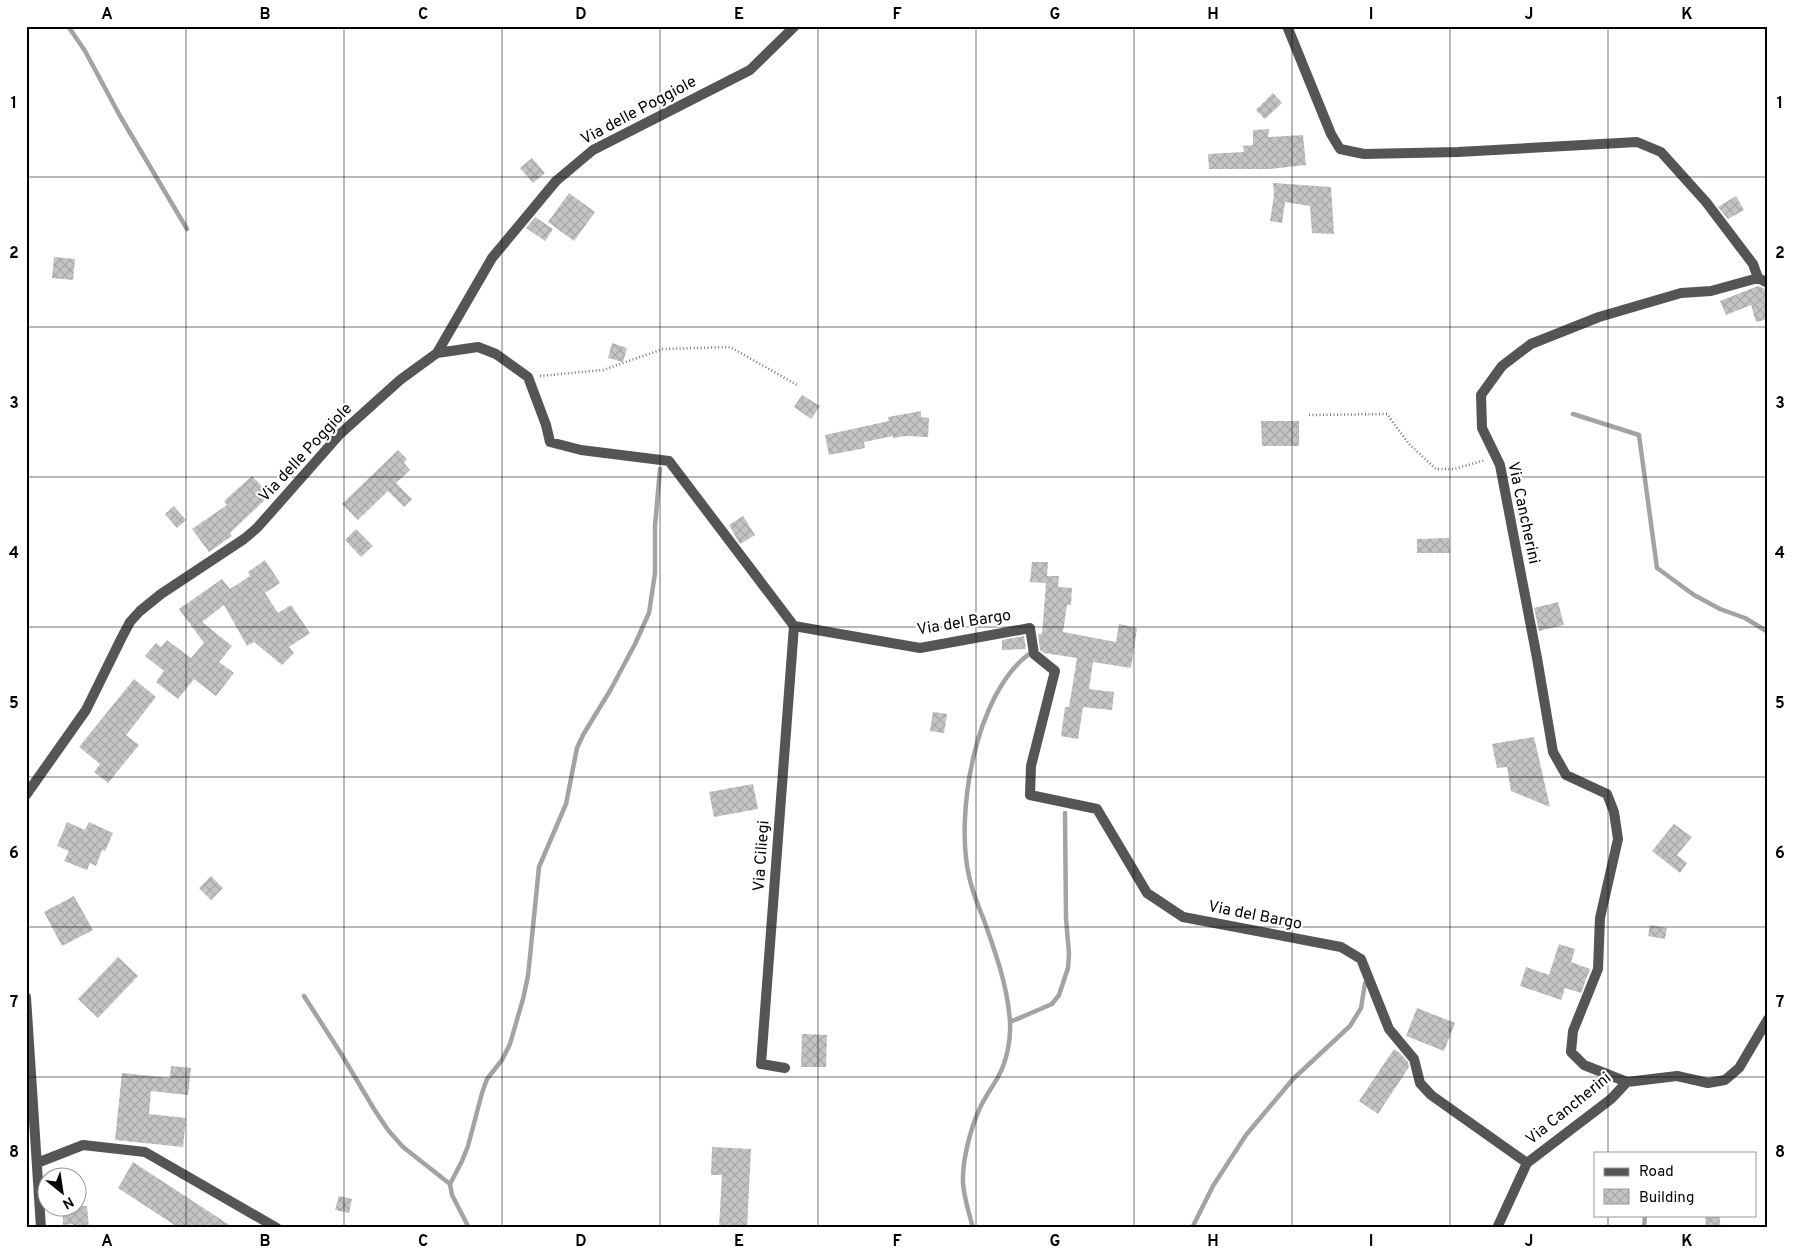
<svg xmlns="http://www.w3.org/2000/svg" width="1794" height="1254" viewBox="0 0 1794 1254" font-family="Overpass,sans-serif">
	<defs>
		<pattern id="building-cross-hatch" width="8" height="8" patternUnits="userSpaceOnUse" patternTransform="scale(1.25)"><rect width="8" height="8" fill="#c4c4c4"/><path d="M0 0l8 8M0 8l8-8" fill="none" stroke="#a7a7a7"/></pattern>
	</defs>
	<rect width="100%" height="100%" fill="#fff"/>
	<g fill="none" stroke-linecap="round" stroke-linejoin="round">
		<path stroke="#a3a3a3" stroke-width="4.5" d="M68,26L85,51L120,116L187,229
			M1573,414L1639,435L1657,568L1694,595L1720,609L1745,618L1768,632
			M304,996L340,1052L374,1109L388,1130L403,1147L450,1184
			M1010,1022L1052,1004L1059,995L1068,968L1069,954L1066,918L1065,813
			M469,1228L452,1195L450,1184L462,1161L468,1146L482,1093L487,1079L502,1060L510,1044L523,999L528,976L539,867L566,804L577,748L583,735L611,689L635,644L649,613L655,573V526L660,469
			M973,1228C969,1213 964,1198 963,1183C962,1162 970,1130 979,1110C984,1098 992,1088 998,1077C1007,1061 1011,1039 1010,1022C1008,988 996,954 985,923C979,907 972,892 969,876C955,814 975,694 1029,654
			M1192,1228L1213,1186L1246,1135L1293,1079L1350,1026L1361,1008L1365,983
			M1644,1228L1645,1215"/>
	</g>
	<path fill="url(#building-cross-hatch)" d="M1273,93L1282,103L1265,119L1256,110Z
		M1269,129L1268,137L1303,135L1306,165L1270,169H1209L1208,154L1244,152L1243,146L1253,145V130Z
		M532,158L545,173L533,183L520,168Z
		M1273,183L1331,187L1334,234L1312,233L1310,206L1285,202L1282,223L1270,221L1274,195Z
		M569,193L595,212L574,241L548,222Z
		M1736,196L1744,210L1728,219L1718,207Z
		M535,217L553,229L545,241L526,228Z
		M54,257L75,259L73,280L52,278Z
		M1758,286L1768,290V319L1756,322L1751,305L1726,315L1720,301Z
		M612,343L627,348L623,362L608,358Z
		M802,395L820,406L811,419L794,407Z
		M921,411V417L929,418L928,437L905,436L893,438V436L864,442L865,448L829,455L825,435L889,421L888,417Z
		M1261,421H1299V446H1262Z
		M398,450L407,459L404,463L410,470L396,483L412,499L404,507L388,491L358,520L342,504Z
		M252,476L270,495L230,533L232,536L209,552L192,529L227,505L224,501Z
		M174,506L186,520L177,528L165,514Z
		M743,516L755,535L740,544L729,525Z
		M356,529L373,546L361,557L345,540Z
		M1449,538L1450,553H1417V539Z
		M265,560L280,583L265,593L278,613L291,605L310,633L289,647L294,653L282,665L254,642L247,646L224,605L202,622L232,646L219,662L234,673L216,696L194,679L178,699L156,682L164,671L145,656L156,643L161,647L167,640L191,658L204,643L179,609L222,579L230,589L250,576L248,572Z
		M1032,562H1048L1047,576H1059L1058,587L1072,588L1071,605H1067L1063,632L1116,642L1119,624L1137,628L1131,668L1093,662L1089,689L1114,692L1112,710L1083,707L1078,739L1061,736L1065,707H1069L1077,658L1044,653L1040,650L1038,634H1042L1046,583L1030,582Z
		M1558,602L1564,625L1539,631L1534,608Z
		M1024,636L1026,649L1002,650V640Z
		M134,679L156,697L126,735L139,745L108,783L94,772L100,764L79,747Z
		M933,712L947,714L944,733L930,731Z
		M1534,737L1550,807L1511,791L1507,767L1497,768L1492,744Z
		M753,784L758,809L714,817L709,792Z
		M67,822L85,830L89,822L113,833L105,851L102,850L96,866L90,863L87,870L64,861L69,851L57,846Z
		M1674,824L1692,837L1677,855L1687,863L1680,873L1652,851Z
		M211,876L223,888L211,900L199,888Z
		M74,896L93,930L62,946L44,912Z
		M1650,925L1667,928L1665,939L1648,936Z
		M1559,944L1575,949L1571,962L1590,969L1581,993L1565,988L1561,1000L1520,986L1526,967L1549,975Z
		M118,957L138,976L98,1018L78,999Z
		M1417,1008L1455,1023L1444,1051L1406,1036Z
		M802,1034L827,1035L826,1067H801Z
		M1394,1049L1400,1053L1408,1062L1409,1067L1378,1114L1359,1101Z
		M171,1066L191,1068L188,1095L151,1091L149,1114L186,1118L183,1147L115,1140L122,1073L170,1078Z
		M712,1147L751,1149L747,1228L719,1227L722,1175H711Z
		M133,1162L234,1228H179L118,1188Z
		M339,1196L352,1199L349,1213L335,1210Z
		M62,1206H87L89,1228H73V1224L63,1225Z
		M1705,1215H1719L1721,1228H1706Z"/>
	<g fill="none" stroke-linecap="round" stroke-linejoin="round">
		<path stroke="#777" stroke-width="2.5" stroke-dasharray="1 2.5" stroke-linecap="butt" d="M540,376L603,370L663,349L730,347L799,386
			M1309,415L1387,414L1409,444L1436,469H1454L1485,460"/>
		<path stroke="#555" stroke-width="10" d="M1287,26L1331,134L1340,149L1364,154L1458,152L1637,142L1661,152L1706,202L1753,264L1758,278L1711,291L1681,293L1599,317L1531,344L1502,366L1481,395L1482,428L1500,465L1537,658L1553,752L1566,775L1607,794L1614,812L1618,839L1600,918L1598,969L1573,1031L1571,1052L1584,1065L1627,1082L1611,1099L1527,1163L1497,1228
			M1758,278L1768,283
			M437,353L478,347L496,354L528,377L546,425L550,442L581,450L669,461L794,626L920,648L1030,628L1034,654L1055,671L1031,766L1030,795L1097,809L1147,893L1183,917L1341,947L1361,959L1389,1029L1414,1059L1420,1083L1431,1095L1527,1163
			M26,795L86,710L122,637L130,622L140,611L161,594L244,539L257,528L340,434L400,380L437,353L492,258L556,181L593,150L750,70L795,26
			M26,997L41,1228
			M785,1068L761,1064L794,626
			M1627,1082L1677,1076L1708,1083L1725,1080L1739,1068L1768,1019
			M37,1163L83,1145L145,1152L277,1228"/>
	</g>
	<path fill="none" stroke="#000" stroke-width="1" stroke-opacity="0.55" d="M186,26V1228M344,26V1228M502,26V1228M660,26V1228M818,26V1228M976,26V1228M1134,26V1228M1292,26V1228M1450,26V1228M1608,26V1153M26,177H1768M26,327H1768M26,477H1768M26,627H1768M26,777H1768M26,927H1768M26,1077H1768M1608,1215V1228"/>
	<g text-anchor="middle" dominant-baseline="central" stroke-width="4.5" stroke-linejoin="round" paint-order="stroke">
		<g font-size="16" fill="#000" stroke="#fff">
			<text transform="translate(639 111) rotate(-28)">Via delle Poggiole</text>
			<text transform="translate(306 453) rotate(-47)">Via delle Poggiole</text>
			<text transform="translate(1523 513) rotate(78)">Via Cancherini</text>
			<text transform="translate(964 623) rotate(-9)">Via del Bargo</text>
			<text transform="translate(762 856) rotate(-86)">Via Ciliegi</text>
			<text transform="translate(1255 916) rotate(11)">Via del Bargo</text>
			<text transform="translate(1569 1109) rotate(-39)">Via Cancherini</text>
		</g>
	</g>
	<rect width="1794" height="1254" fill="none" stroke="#ffffff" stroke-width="55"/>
	<rect x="1594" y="1152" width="162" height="65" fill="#ffffff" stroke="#999999"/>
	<rect x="1604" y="1168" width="25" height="8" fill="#555555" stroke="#999999"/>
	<text x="1639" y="1176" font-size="15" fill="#000000">Road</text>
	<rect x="1604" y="1189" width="25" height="15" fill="url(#building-cross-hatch)" stroke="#999999"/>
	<text x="1639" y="1202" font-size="15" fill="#000000">Building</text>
	<g transform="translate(62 1192) rotate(150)"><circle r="24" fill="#ffffff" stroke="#999999"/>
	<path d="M0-4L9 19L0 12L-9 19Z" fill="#000000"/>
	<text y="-8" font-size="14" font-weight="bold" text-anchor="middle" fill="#000000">N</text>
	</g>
	<rect x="28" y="28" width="1738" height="1198" fill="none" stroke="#000" stroke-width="2"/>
	<g font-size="16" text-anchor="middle" font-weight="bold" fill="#000">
		<text x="107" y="19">A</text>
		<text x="265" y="19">B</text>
		<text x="423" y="19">C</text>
		<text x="581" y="19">D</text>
		<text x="739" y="19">E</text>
		<text x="897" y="19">F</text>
		<text x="1055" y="19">G</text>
		<text x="1213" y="19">H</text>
		<text x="1371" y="19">I</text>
		<text x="1529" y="19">J</text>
		<text x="1687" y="19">K</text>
		<text x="14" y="108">1</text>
		<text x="1780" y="108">1</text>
		<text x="14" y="258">2</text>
		<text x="1780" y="258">2</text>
		<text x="14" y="408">3</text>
		<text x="1780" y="408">3</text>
		<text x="14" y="558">4</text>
		<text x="1780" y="558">4</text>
		<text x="14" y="708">5</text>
		<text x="1780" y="708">5</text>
		<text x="14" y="858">6</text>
		<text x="1780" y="858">6</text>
		<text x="14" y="1007">7</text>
		<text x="1780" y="1007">7</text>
		<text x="14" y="1157">8</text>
		<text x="1780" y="1157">8</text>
		<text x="107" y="1246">A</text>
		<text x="265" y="1246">B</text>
		<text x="423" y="1246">C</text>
		<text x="581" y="1246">D</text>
		<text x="739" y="1246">E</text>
		<text x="897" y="1246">F</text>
		<text x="1055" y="1246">G</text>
		<text x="1213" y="1246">H</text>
		<text x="1371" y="1246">I</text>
		<text x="1529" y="1246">J</text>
		<text x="1687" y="1246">K</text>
	</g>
</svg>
